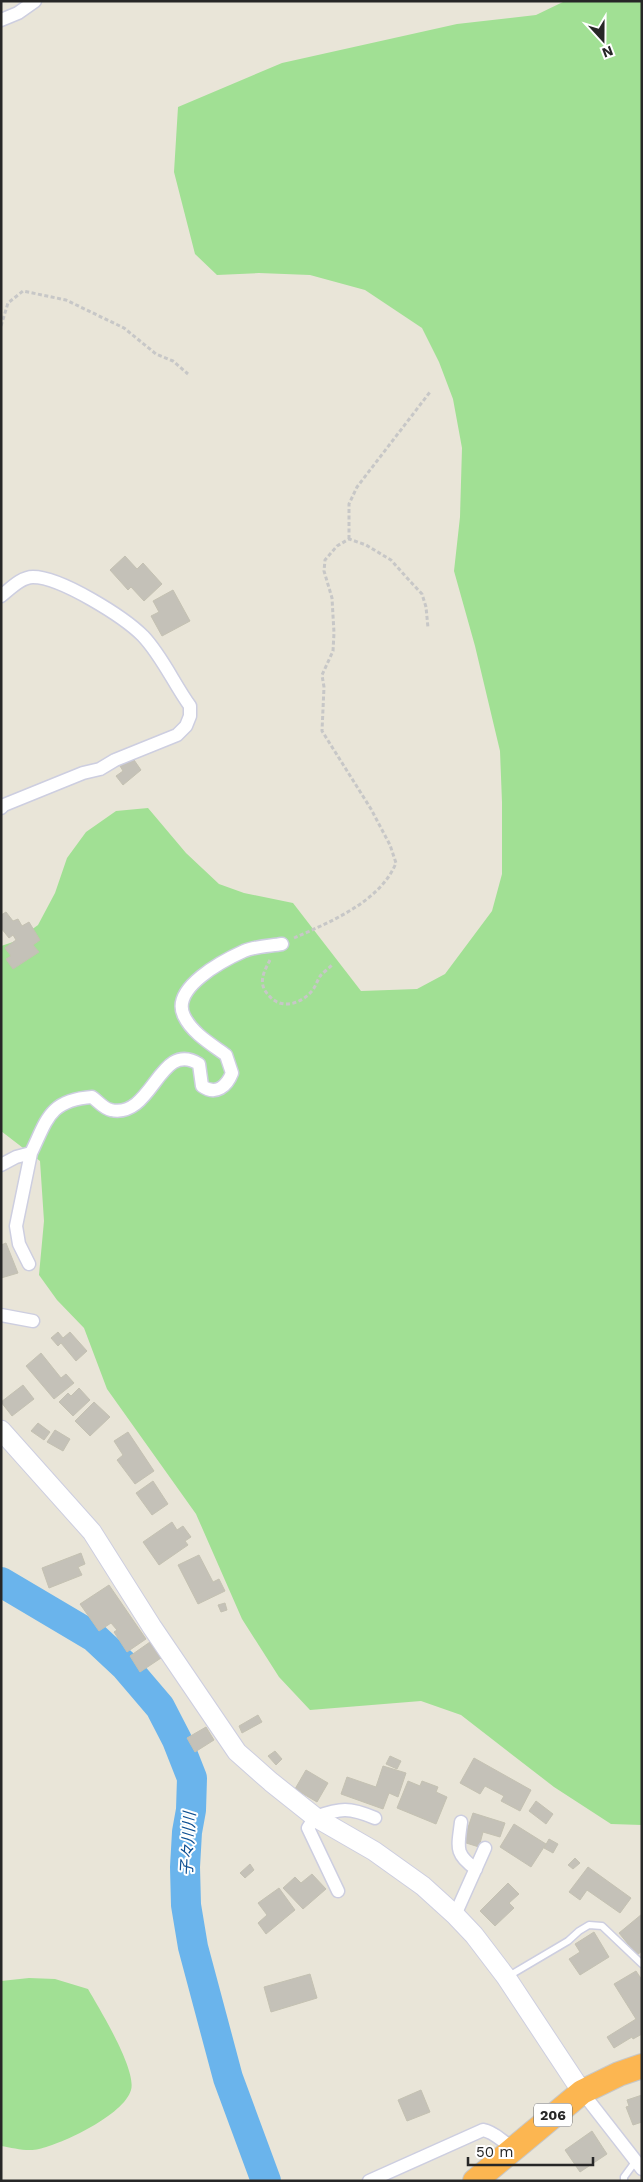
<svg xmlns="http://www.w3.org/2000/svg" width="643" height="2182" viewBox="0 0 643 2182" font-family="'Work Sans','Noto Sans JP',sans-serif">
	<rect width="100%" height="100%" fill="#e9e5d8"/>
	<path fill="#a1e094" d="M565,1H642V1825L611,1824L554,1787L461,1715L421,1701L310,1710L279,1677L242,1619L196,1514L107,1389L84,1328L57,1300L39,1275L44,1221L40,1161L1,1131V946L16,941L38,925L55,893L67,858L86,832L116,811L148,808L186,853L219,884L244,893L293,903L361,991L417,989L445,974L492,911L502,874V802L500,751L475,646L454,571L460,517L462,448L453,399L439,362L422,328L365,290L310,275L259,273L217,275L195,254L174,172L178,107L282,63L457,24L536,15Z
		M29,1978L55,1979L88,1989C99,2008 137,2070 131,2090C124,2115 62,2144 39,2149C28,2152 13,2148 1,2146V1981Z"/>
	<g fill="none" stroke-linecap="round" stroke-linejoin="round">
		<path stroke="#6ab4ec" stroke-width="30" d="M1,1582L94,1637L125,1666L160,1707L177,1740L192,1778L191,1810L187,1832L185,1867L186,1905L193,1947L228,2078L266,2181"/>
	</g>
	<path fill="#c4c1b8" stroke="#c4c1b2" d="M125,556L137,569L143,563L162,584L144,601L131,587L128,590L110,570Z
		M173,590L190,621L162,636L151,616L159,612L153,601Z
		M132,757L141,770L123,785L116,776L123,771L120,766Z
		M6,912L13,921L18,919L22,926L29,922L40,940L33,945L39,952L13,969L6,959L11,956L5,948L16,940L13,935L9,938L1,928V915Z
		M6,1243L18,1273L1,1278V1245Z
		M58,1332L63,1338L70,1332L87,1351L76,1361L61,1343L58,1346L51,1338Z
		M41,1353L61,1378L66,1374L74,1383L54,1399L26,1366Z
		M23,1385L34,1399L12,1416L1,1402Z
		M79,1388L90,1400L73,1416L59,1402L68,1393L71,1396Z
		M94,1402L110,1417L90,1436L75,1421Z
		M38,1423L50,1432L44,1440L31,1431Z
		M55,1430L70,1439L63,1451L47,1442Z
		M128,1432L154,1471L135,1484L117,1460L123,1455L114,1441Z
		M153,1481L168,1504L152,1515L136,1493Z
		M172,1522L177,1530L183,1526L191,1537L185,1541L188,1545L159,1565L143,1542Z
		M81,1553L85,1564L78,1567L82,1575L49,1588L42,1568Z
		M199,1555L213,1582L219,1579L225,1591L198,1604L178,1565Z
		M109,1585L146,1639L127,1652L114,1632L117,1630L111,1623L99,1631L80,1604Z
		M225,1603L227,1610L221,1612L218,1605Z
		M150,1642L161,1658L140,1672L130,1656Z
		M258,1715L262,1722L242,1733L239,1726Z
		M206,1727L214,1740L195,1752L187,1738Z
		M275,1751L282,1759L276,1765L268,1756Z
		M390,1756L401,1761L397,1769L386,1764Z
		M474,1758L531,1790L520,1811L501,1801L504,1796L485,1786L480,1794L460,1783Z
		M383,1766L406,1773L398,1797L389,1793L383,1809L341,1794L347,1777L376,1787Z
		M306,1770L328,1783L317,1802L295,1789Z
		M408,1781L420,1786L422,1781L438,1787L436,1792L447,1797L436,1824L397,1808Z
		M536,1801L553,1814L546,1824L529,1811Z
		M473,1813L505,1823L500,1837L483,1832L479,1847L463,1842Z
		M514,1824L546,1844L531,1867L500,1847Z
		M549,1839L558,1844L553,1853L544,1848Z
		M575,1858L580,1863L573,1869L568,1865Z
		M250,1864L254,1870L245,1878L240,1873Z
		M588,1867L631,1898L620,1913L587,1890L580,1900L569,1892Z
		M312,1874L326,1889L303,1909L283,1888L295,1877L301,1883Z
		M508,1883L519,1894L509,1903L514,1908L495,1926L480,1911Z
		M279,1888L295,1910L266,1934L258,1923L267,1915L258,1903Z
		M642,1914V1951L637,1955L619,1933Z
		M594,1932L609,1957L580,1975L569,1959L580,1952L575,1944Z
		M636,1971L642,1980V2034L633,2039L632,2037L614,2048L607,2037L636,2019L614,1984Z
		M310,1974L317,1998L271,2012L264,1987Z
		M421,2090L430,2112L407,2121L398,2100Z
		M642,2095V2122L633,2125L626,2107L629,2106L627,2100Z
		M592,2131L607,2154L580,2172L565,2150Z"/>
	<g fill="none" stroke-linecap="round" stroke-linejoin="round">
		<g stroke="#cdcee0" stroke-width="9">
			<path id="lane" d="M507,1977L568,1941L579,1931L589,1925L602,1926L642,1964
				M624,2181V2177L635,2162"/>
		</g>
		<g stroke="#cdcee0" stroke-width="15">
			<path id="street" d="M1,20L18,13L35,1
				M1,596C10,589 21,577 33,577C61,577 124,617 143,636C162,656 174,684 190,706V716L186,726L177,735L115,760L100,769L83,773L4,805L1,808
				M31,1153C47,1120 49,1100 92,1097C98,1101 104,1109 111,1110C153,1119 159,1039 199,1064L202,1086C216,1096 227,1086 232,1073L226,1055C211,1044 192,1033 184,1016C170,988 224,960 244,951C256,946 270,946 282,944
				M1,1165L16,1157L31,1153L16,1226L19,1244L29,1264
				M1,1315L33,1321
				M461,1822C458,1847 454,1854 476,1869
				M338,1891L308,1828L315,1817C341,1808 349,1807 375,1818
				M455,1915L485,1848
				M582,2092L642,2169
				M369,2181L483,2130C495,2132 502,2142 514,2148"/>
		</g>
		<g stroke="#cdcee0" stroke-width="21">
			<path id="secondary" d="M1,1430L92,1532L152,1627L237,1752L271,1782L315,1817L374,1851L423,1886L455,1915L474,1935L506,1977L582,2092"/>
		</g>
		<g stroke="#c7c7c7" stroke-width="26">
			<path id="highway" d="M475,2181L582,2092L619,2074L642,2066"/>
		</g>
		<path stroke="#c7c7c7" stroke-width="3" stroke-dasharray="4 2.5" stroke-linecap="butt" d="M1,326L8,303L23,291L66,300L124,328L156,354L173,361L188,374
			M349,539V504L357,487L430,392
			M294,938C330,922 380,902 396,863L390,845L371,809L322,731L324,687L322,675L333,651L334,633L332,598L324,571L325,560L337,546L349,539L366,545L391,560L408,579L422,594L426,607L428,628
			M270,960C265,970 258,981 266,992C278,1010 298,1006 311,992C316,987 317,980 321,975C324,972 329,968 332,965"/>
		<use href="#lane" stroke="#fff" stroke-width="6"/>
		<use href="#street" stroke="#fff" stroke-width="12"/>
		<use href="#secondary" stroke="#fff" stroke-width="19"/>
		<use href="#highway" stroke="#fcb651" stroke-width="24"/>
	</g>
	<g text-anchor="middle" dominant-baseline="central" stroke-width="4" stroke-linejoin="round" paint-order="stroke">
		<rect fill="#fff" stroke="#686868" stroke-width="1" x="534" y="2103.5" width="38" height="23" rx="4"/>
		<g font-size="14" font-weight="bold" fill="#272727">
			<text x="553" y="2115">206</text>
		</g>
		<g font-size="16" font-style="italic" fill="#0f5093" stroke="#fff">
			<text transform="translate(188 1844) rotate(-87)">子々川川</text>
		</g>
	</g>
	<rect width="643" height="2182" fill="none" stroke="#272727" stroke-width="5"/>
	<g transform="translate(603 40) rotate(159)" stroke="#ffffff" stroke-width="4" paint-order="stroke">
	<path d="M0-4L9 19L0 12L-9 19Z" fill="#272727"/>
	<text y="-8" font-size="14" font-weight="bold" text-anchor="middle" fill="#272727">N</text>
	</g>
	<path d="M468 2157v8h125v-8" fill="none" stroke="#272727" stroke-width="2.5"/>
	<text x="476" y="2157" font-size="15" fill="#272727" stroke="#ffffff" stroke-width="4" paint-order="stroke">50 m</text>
</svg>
